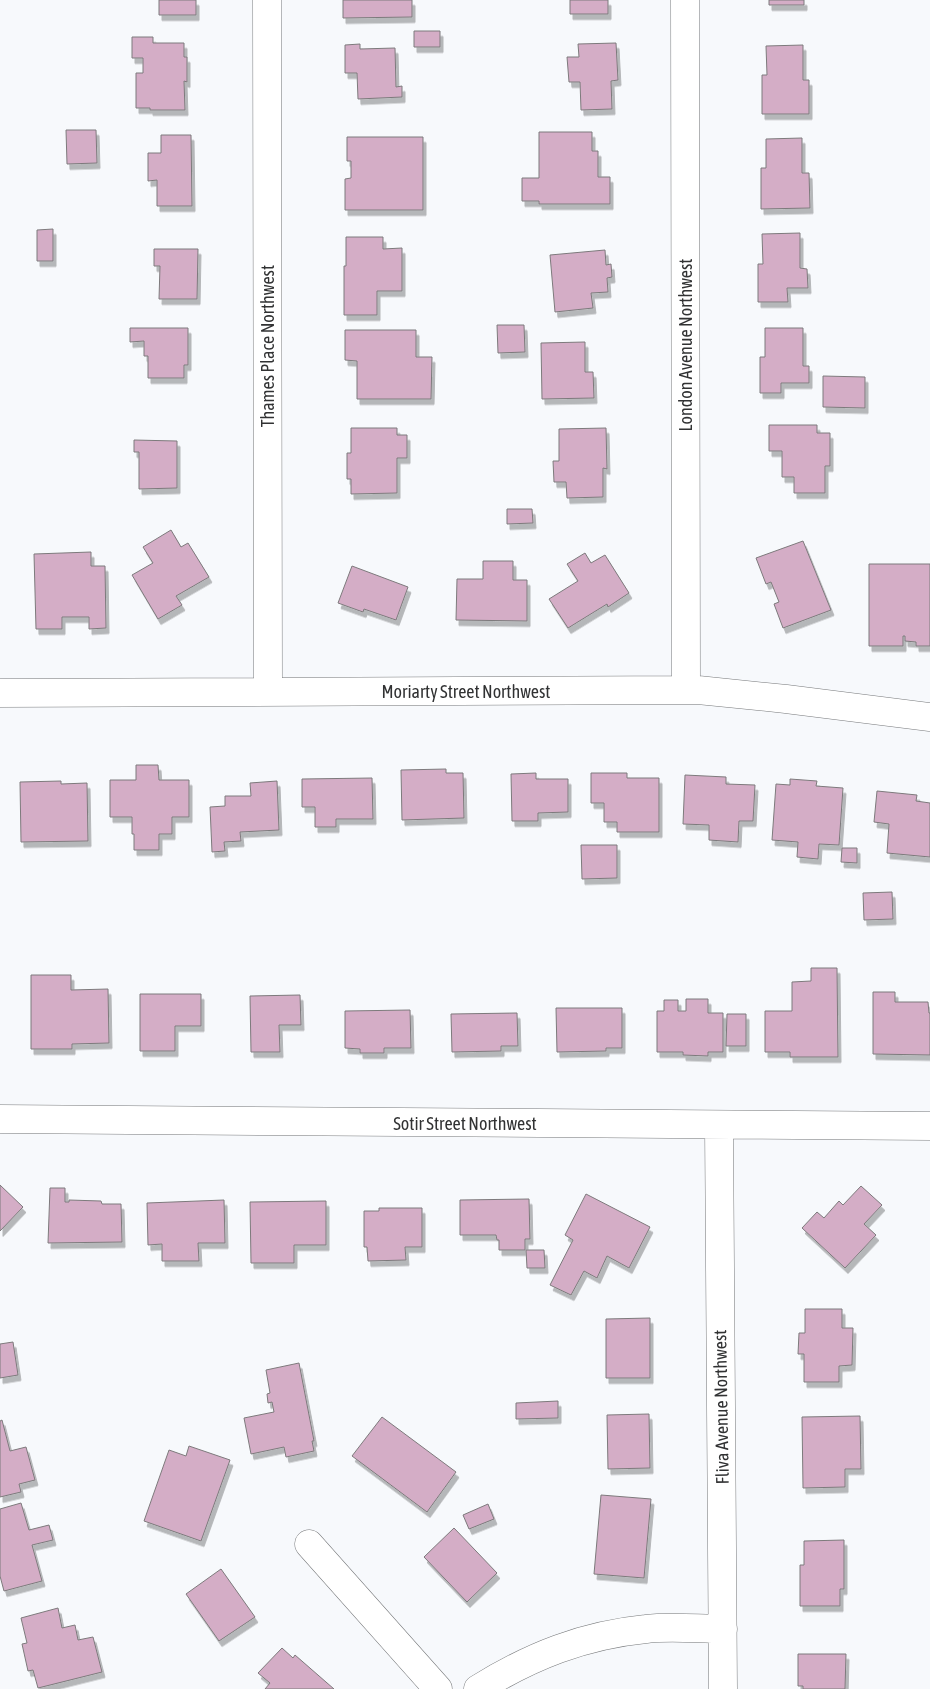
<svg xmlns="http://www.w3.org/2000/svg" width="930" height="1689" viewBox="0 0 930 1689" font-family="'Asap Condensed',sans-serif">
	<defs>
		<filter id="shadow"><feDropShadow dx="3" dy="5.5" stdDeviation="0" flood-color="#0004"/></filter>
	</defs>
	<rect width="100%" height="100%" fill="#f7f9fc"/>
	<path fill="#d4adc6" stroke="#7d7a7c" filter="url(#shadow)" d="M159,0H196V15H159Z
		M343,0H412V17L343,18Z
		M570,0H608V14H570Z
		M769,0H804V5H769Z
		M414,31H440V47H414Z
		M132,37H153V43H184V57H187V82L184,81L185,110H150V108H136V73H143V58H132Z
		M616,43L618,80L611,81L612,109L581,110L580,82H569L567,57H579L578,44Z
		M360,44V49L395,48L396,87L402,86V97L358,99L357,73H345V45Z
		M803,45V80H809V114H762V75H767L766,46Z
		M66,130H96L97,163L67,164Z
		M539,132H592V151H598V177H610V204H539V201H522V178H539Z
		M161,135H191L192,206H157V180L148,181V153H161Z
		M347,137H423V210H345V179L351,178V161H347Z
		M802,138V173H809L810,208L761,209V168H766V139Z
		M53,229V261H37V230Z
		M800,233V268L807,269L808,288H787L788,302H758V264H763L762,234Z
		M346,237H383V249L402,248V291H377V315H344V266H346Z
		M154,249H198L197,299H159L160,266H154Z
		M605,250L606,265L611,264L612,277L607,278L608,292L591,293L593,308L555,312L550,255Z
		M497,325H524L525,352L498,353Z
		M130,328H188V365H184V378H148V356H144V341L130,342Z
		M765,328H803V366H809V383H781V393H760V357H765Z
		M345,330H416V357H432L431,399H357V361L345,360Z
		M585,342V372H593L594,398L542,399L541,343Z
		M823,376L865,377V408L823,407Z
		M769,425H817V433H830V466H825V493H794V477H782V451H769Z
		M351,428H397V435H407V458H397V493L351,494V479H347V453H351Z
		M606,428L607,469L603,468V497L567,498L566,482H554L553,461H559V429Z
		M134,440L177,441V488L139,489V452H134Z
		M507,509H532L533,523L507,524Z
		M171,530L181,547L188,543L209,577L176,596L182,605L158,619L132,575L153,563L143,547Z
		M803,541L831,610L783,628L774,604L779,602L771,582L766,584L756,558Z
		M91,552V566H105L106,628L89,629V617H62V629H36L34,554Z
		M585,553L591,563L605,555L629,593L608,607L607,604L568,628L549,599L578,581L567,564Z
		M483,561H513V580H527V621L456,620L457,579H483Z
		M869,564H930V646H916V642L905,641V636H903V646H869Z
		M352,566L408,587L396,620L364,609L363,612L338,603Z
		M136,765H158L159,780H189V817H172V834H159V850H134V834H132V817H110V780H136Z
		M446,769V773H463L464,818L402,820L401,770Z
		M536,773V779H568V812L538,813V821H512L511,774Z
		M591,773H627V778H659V832H617V822H604V803H591Z
		M685,775L726,777V784L755,785L753,821H739L738,842L709,840V825L683,824Z
		M372,778L373,819H336V827H315V807H302V779Z
		M790,779L817,781L816,786L843,788L839,845L819,844L818,859L797,857L798,842L772,840L776,784L790,785Z
		M61,781V784L87,783L88,841L21,842L20,782Z
		M277,781L279,830L240,832L241,841L224,842L225,851L212,852L210,807L225,806V796H251L250,783Z
		M877,791L917,795L916,801L930,803V857L887,853L889,824L874,822Z
		M581,845H617V878L582,879Z
		M842,848H857V863L841,862Z
		M892,892L893,919L864,920L863,893Z
		M811,968H837L838,1057H790V1052H765V1011H792V982L811,981Z
		M31,975H71V990L108,989L109,1043L72,1044V1049H31Z
		M873,992H895V1002H928L929,1013H930V1055L873,1054Z
		M140,994H201V1026H175V1051H140Z
		M300,995L301,1025H279L280,1052H251L250,996Z
		M686,999H708V1013H723V1052H708V1056L683,1055V1052H657V1011H664V1000H678V1011H686Z
		M556,1008H622V1048H606V1051L557,1052Z
		M410,1010L411,1048H384V1053H360V1049L345,1048V1011Z
		M517,1013L518,1046H501V1051L452,1052L451,1014Z
		M727,1014H746V1046H726Z
		M0,1185L23,1207L0,1231Z
		M861,1186L882,1205L864,1224L876,1235L845,1268L802,1228L817,1212L824,1218L839,1201L843,1205Z
		M50,1188H65V1202H69V1200L101,1201L102,1204H121L122,1242L48,1243Z
		M586,1194L650,1227L629,1268L607,1256L597,1278L584,1271L571,1295L550,1285L573,1240L565,1235Z
		M529,1199L530,1239H525V1250H499V1240H497L496,1235H460V1200Z
		M224,1200L225,1243H198L199,1261H162V1244L148,1245L147,1203Z
		M326,1201V1245H294V1263H251L250,1202Z
		M379,1208H422V1247H405L406,1260L368,1261L367,1247H364V1211H379Z
		M526,1250H544L545,1268H527Z
		M805,1309H842V1328H853L852,1365L839,1366V1382H804V1354H798L799,1333H805Z
		M650,1318V1378H606V1319Z
		M13,1342L18,1375L0,1378V1344Z
		M299,1363L314,1441H312L314,1451L286,1457L284,1447L251,1454L244,1418L274,1412L272,1402L268,1403L267,1394L270,1393L266,1370Z
		M558,1401V1418L516,1419V1403Z
		M649,1414L650,1468L608,1469L607,1415Z
		M860,1416L861,1469H845V1487L803,1488L802,1417Z
		M382,1417L456,1472L427,1512L352,1456Z
		M2,1420L10,1451L26,1447L35,1480L19,1484L21,1492L0,1497V1421Z
		M189,1446L230,1460L201,1541L144,1521L169,1450L186,1456Z
		M601,1495L651,1499L644,1578L594,1574Z
		M21,1503L29,1530L49,1525L53,1540L32,1545L42,1581L4,1591L0,1576V1509Z
		M488,1504L494,1519L469,1529L463,1515Z
		M454,1528L497,1573L467,1602L424,1557Z
		M844,1540V1589H840V1606H800V1565H804V1541Z
		M221,1569L255,1617L219,1641L186,1594Z
		M58,1608L62,1628L75,1625L78,1640L93,1637L102,1672L38,1688L33,1670L28,1671L22,1644L27,1643L21,1618Z
		M282,1648L293,1658L295,1655L334,1689H265L270,1683L258,1673Z
		M798,1654H846L845,1689H803V1686H798Z"/>
	<g fill="none" stroke-linecap="round" stroke-linejoin="round">
		<g stroke="#77797b" stroke-width="29">
			<path id="minor" d="M267,0L268,692
				M685,0L686,690
				M0,693L698,690L786,699L930,717
				M0,1119L930,1126
				M719,1125L723,1689
				M309,1544L438,1689
				M478,1689C531,1656 584,1635 646,1629C671,1626 698,1629 723,1629"/>
		</g>
		<use href="#minor" stroke="#fff" stroke-width="28"/>
	</g>
	<g text-anchor="middle" dominant-baseline="central" stroke-width="5" stroke-linejoin="round" paint-order="stroke">
		<g font-size="18" fill="#313233" stroke="#fff">
			<text transform="translate(685 345) rotate(-90)">London Avenue Northwest</text>
			<text transform="translate(267 346) rotate(-90)">Thames Place Northwest</text>
			<text x="466" y="691">Moriarty Street Northwest</text>
			<text x="465" y="1123">Sotir Street Northwest</text>
			<text transform="translate(721 1407) rotate(-91)">Fliva Avenue Northwest</text>
		</g>
	</g>
</svg>
